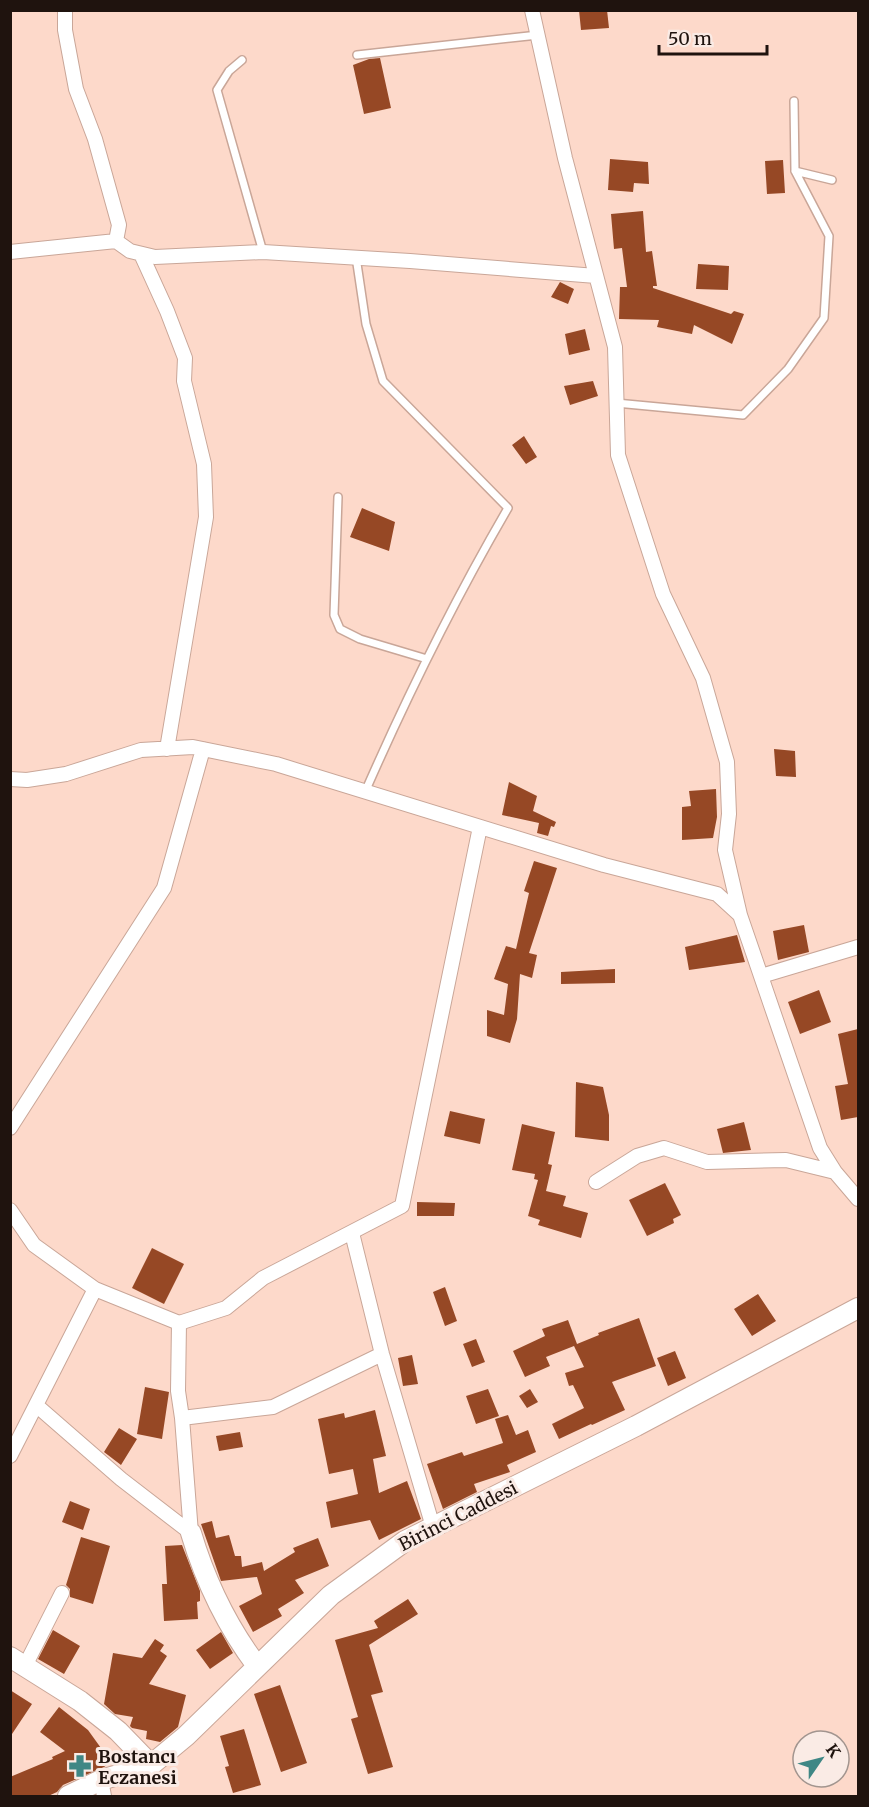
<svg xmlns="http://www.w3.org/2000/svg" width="869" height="1807" viewBox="0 0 869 1807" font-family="Merriweather,serif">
	<rect width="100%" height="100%" fill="#fdd9ca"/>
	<path fill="#964825" d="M579,10H607L609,28L581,30Z
		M380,58L391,108L364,114L353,65L369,59Z
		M610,159L648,162L649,184L634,183L633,192L608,190Z
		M783,160L785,193L767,194L765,161Z
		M643,211L646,252L652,251L657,286H653V288L731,314L734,311L744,314L732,344L694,325L692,334L657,327L659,320L619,319L620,287H627L622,248L614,249L611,214Z
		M698,264L729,266L728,290L696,289Z
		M560,282L574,289L568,304L551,297Z
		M585,329L590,350L569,355L565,334Z
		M593,381L598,396L570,405L564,386Z
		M524,436L537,457L526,464L512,445Z
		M362,508L395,522L389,551L350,537Z
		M774,749L795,751L796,777L776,776Z
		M509,782L537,796L533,811L556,822L554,827L551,826L548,836L537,833L539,823L502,815Z
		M716,789L717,817L713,838L682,840V807L691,806L689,791Z
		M534,861L557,868L529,953L537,955L532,978L520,974L517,1019L510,1043L487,1036V1010L504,1015L508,984L494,979L506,946L516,949L529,893L524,891Z
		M804,925L809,952L778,960L773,931Z
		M737,935L745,962L689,970L685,947Z
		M615,969V983L561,984V972Z
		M819,990L831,1022L800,1034L788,1002Z
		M858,1029V1117L841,1120L835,1086L848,1084L838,1034Z
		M576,1082L603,1087L609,1115V1141L575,1137Z
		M450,1111L485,1119L480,1144L444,1136Z
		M744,1122L751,1150L723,1153L717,1129Z
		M522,1124L555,1132L548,1164L552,1165L546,1191L566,1196L563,1206L588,1213L581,1238L538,1225L540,1220L528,1216L538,1180L534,1179L535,1174L512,1170Z
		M665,1183L681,1215L673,1219L674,1223L647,1236L629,1200Z
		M417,1202L455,1203L454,1216H417Z
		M152,1248L184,1264L164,1304L132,1288Z
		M445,1287L457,1321L445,1326L433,1292Z
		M758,1294L776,1321L752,1336L734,1309Z
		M639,1318L656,1366L612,1382L625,1410L592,1425L591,1424L559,1439L552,1424L584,1408L573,1385L569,1386L565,1373L584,1367L574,1346L546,1357L550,1366L525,1377L513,1351L545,1336L542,1329L568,1320L577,1344L599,1335L598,1333Z
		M476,1339L485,1362L472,1367L463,1344Z
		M675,1351L686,1378L668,1386L657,1358Z
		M412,1355L418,1384L403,1386L398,1358Z
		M145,1387L169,1392L162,1439L137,1434Z
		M488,1389L499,1416L476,1424L466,1396Z
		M530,1389L538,1402L527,1408L519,1396Z
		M375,1410L386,1456L373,1459L379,1493L407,1481L421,1519L379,1540L370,1520L331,1528L326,1502L358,1494L353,1469L329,1474L318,1419L344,1413L345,1418Z
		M508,1415L516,1435L528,1430L536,1452L507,1465L510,1472L474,1484L477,1492L443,1509L427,1464L462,1452L464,1456L503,1443L495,1419Z
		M119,1428L137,1439L121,1465L104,1452Z
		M240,1432L243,1447L219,1451L216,1436Z
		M70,1501L90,1509L83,1530L62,1522Z
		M212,1521L216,1538L229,1535L235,1556H241L242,1567L262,1562L264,1571L295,1552L293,1548L318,1538L329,1566L295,1580L304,1593L278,1609L282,1616L253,1632L239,1606L262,1594L257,1577L221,1581L201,1524Z
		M81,1537L110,1546L93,1604L70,1597V1589L66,1585Z
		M182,1545L200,1591V1601L197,1602L198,1619L164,1621L162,1584H167L165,1546Z
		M408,1599L418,1614L369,1645L383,1692L371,1695L393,1767L368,1774L351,1719L358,1717L335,1640L378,1628L374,1621Z
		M53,1630L80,1646L64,1674L38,1659Z
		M221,1632L233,1653L210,1669L196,1650Z
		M155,1639L164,1645L160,1651L167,1656L149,1684L186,1695L178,1727L160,1742L146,1739L147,1731L132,1728L130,1726L133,1717L115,1714L104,1704L113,1653L142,1658Z
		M280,1685L307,1763L281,1772L254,1694Z
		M10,1690L32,1704L10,1737Z
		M59,1707L88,1730L111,1762L104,1767L63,1785L57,1792L46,1797H10V1777L53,1759L52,1757L65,1751L40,1732Z
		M244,1729L261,1785L233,1793L225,1767L229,1766L220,1736Z"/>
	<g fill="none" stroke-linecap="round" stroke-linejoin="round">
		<g stroke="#c9a698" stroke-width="10">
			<path id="lane" d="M357,55L538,35
				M242,60L229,71L217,90L263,252
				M794,101L795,171
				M356,257L366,324L383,381L508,508C455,599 408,694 365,792
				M616,403L743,415L788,369L824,318L829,236L795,171L832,180
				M338,497L334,615L340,629L360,639L427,659"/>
		</g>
		<g stroke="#c9a698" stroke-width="16">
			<path id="street" d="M532,10L565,158L615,347L618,455L663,594L703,678L727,762L729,814L725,850L740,915
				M116,241L130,251L155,257L263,252L410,261L596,276
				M10,252L116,241L119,225L95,139L76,89L65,30V10
				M141,254L167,311L185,358L184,381L204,464L206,517L167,749
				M10,779L27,780L66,774L141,750L193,747L276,764L604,865L717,894L740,915L820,1148L835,1172L858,1199
				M761,976L858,947
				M10,1128L164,888L203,749
				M596,1182L637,1156L664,1148L707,1162L786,1160L835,1172
				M10,1210L34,1245L95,1289L179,1323L178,1391L182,1418L191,1533
				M352,1233L382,1354L433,1527
				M179,1323L226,1308L263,1278L402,1206L480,827
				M36,1405L121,1479L191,1533
				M182,1418L273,1407L382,1354
				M10,1456L95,1289
				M25,1666L62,1593
				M101,1780L104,1796"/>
		</g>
		<g stroke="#c9a698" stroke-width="22">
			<path id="secondary" d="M191,1533C205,1580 227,1626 257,1666
				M10,1657L80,1701L118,1731L151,1765
				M68,1796L101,1780L151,1765L186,1736L331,1595L405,1541L636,1426L858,1308"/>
		</g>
		<use href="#lane" stroke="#fff" stroke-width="7"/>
		<use href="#street" stroke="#fff" stroke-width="14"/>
		<use href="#secondary" stroke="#fff" stroke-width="20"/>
	</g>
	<defs>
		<g id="pharmacy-bare" transform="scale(1.8)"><path d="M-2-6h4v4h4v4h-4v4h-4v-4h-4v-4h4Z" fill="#3f8785" stroke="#faebe5" stroke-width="2.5" paint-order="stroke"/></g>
	</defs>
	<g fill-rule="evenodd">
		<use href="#pharmacy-bare" x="80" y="1766"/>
	</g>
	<g text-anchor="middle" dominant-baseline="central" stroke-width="6" stroke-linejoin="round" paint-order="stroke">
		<g font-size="18" fill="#1f130e" stroke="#faebe5">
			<text transform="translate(458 1516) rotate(-27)">Birinci Caddesi</text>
		</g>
		<g font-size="18" font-weight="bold" fill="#1f130e" stroke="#faebe5" text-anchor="start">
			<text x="98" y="1756">Bostancı<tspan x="98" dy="21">Eczanesi</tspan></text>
		</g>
	</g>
	<rect width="869" height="1807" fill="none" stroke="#1f130e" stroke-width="24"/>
	<g transform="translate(821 1759) rotate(55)"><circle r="28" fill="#faebe5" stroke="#a2958f" stroke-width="1.5"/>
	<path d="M0-4.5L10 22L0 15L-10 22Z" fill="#3f8785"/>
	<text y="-9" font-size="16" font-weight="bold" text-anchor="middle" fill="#1f130e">K</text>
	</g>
	<path d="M659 45v9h108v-9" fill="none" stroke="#1f130e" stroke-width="3"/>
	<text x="668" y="45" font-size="18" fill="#1f130e" stroke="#faebe5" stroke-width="4.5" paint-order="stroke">50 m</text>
</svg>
